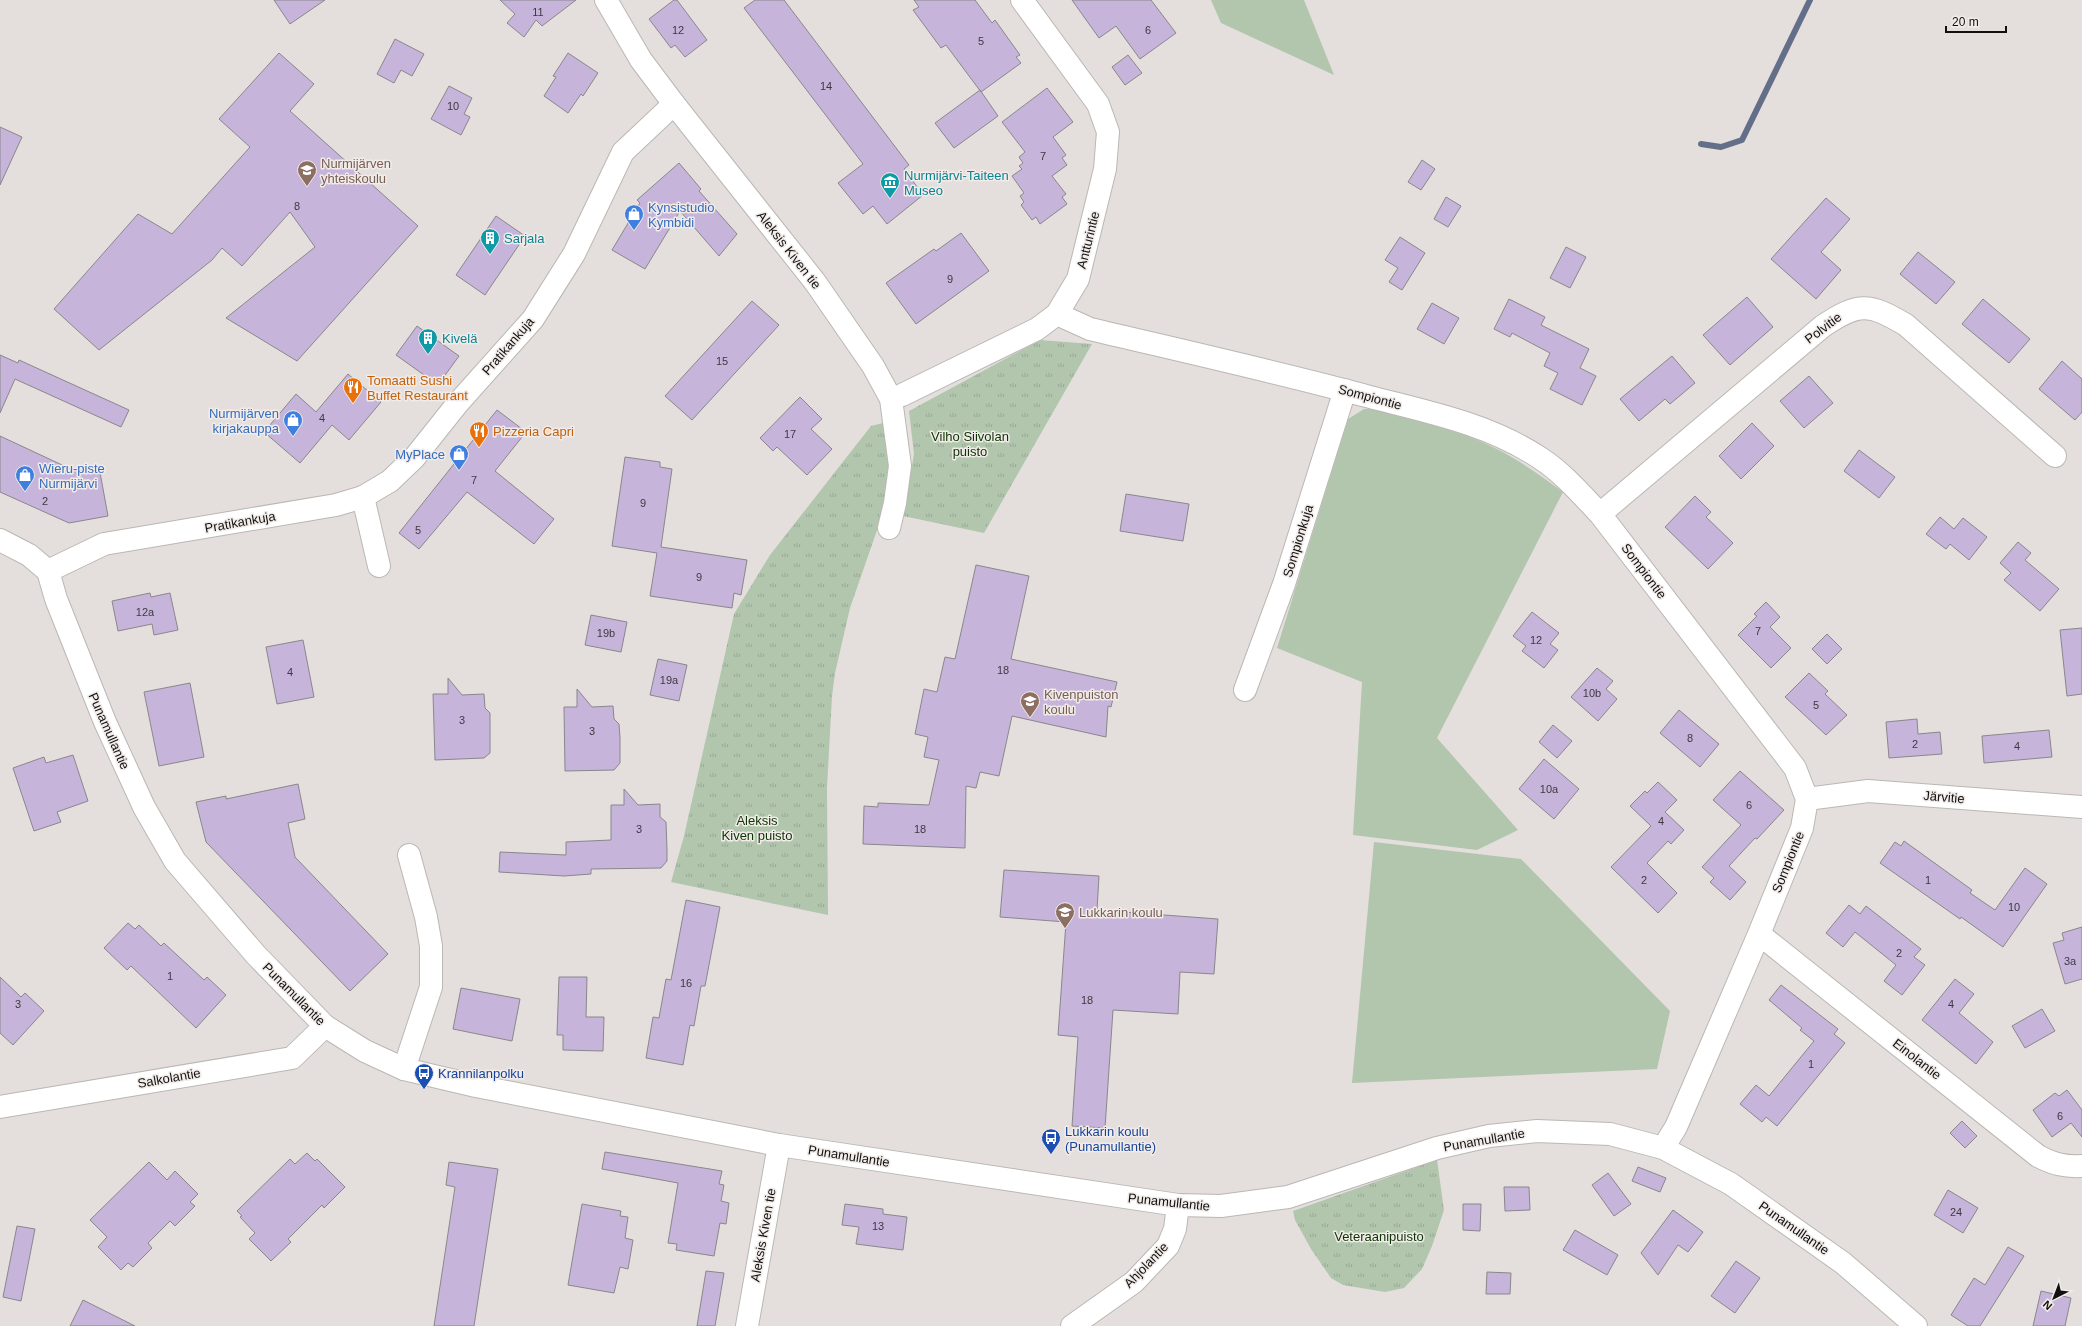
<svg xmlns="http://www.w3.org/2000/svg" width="2082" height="1326" viewBox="0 0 2082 1326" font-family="Arial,sans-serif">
	<defs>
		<pattern id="park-tufts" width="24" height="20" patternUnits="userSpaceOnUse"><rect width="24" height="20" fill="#b1c6ad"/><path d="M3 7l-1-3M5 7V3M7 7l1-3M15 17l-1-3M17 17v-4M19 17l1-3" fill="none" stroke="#97a994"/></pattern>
	</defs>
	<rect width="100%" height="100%" fill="#e4dfdc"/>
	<path fill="#b1c6ad" d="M1211,0H1304L1334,75L1221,23Z
		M1364,409H1374C1416,421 1461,430 1499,450C1522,462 1542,477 1563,492L1437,738L1518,830L1477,850L1353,835L1362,682L1277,648L1348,419Z
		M1374,842L1521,859L1670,1011L1657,1069L1352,1083Z"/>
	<path fill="url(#park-tufts)" d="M1040,340L1092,344L984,533L903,516L914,454L909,411Z
		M883,423L888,454V485L883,513L850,608L835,673L832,696L827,788L828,915L671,882L684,836L734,614L770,555L871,426Z
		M1437,1160L1444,1210L1432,1246L1422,1269L1404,1288L1385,1292L1343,1285L1331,1278L1311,1249L1295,1220L1293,1211Z"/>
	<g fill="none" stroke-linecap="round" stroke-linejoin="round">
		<path stroke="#636e88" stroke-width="6" d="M1701,144L1721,147L1742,140L1810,0"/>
	</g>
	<path fill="#c7b4da" stroke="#89878c" d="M274,0H325L290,24Z
		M500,0H576L542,26L536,20L524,37L507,23L515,14Z
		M674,0H677L707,40L685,57L675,45L671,48L649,19Z
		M755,0H784L909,165L904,169L923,195L887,224L873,206L863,214L838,183L863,164L744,8Z
		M914,0H975L992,23L995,20L1020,55L1016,57L1021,63L981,92L946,45L941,48L913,10L919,7Z
		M1072,0H1151L1176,33L1140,59L1116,26L1099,38Z
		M395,39L424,54L412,76L401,70L394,83L377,74Z
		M279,53L314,84L290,111L418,226L297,361L226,318L315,247L290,212L242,266L222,248L212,260L99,350L54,309L138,214L172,234L250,147L219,119Z
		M568,53L598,73L583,96L581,94L568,113L544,96L556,77L553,76Z
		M1128,55L1142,73L1125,85L1112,67Z
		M449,86L472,98L464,114L470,117L461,135L431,119Z
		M1047,88L1073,122L1053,137L1066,155L1062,158L1067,165L1052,176L1066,194L1062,197L1067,204L1040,224L1036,217L1032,220L1021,205L1024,202L1020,196L1024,193L1012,176L1022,169L1019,166L1023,163L1019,157L1025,152L1002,122Z
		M980,90L998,116L954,148L935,123Z
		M0,127L22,137L0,185Z
		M1422,160L1435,169L1421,190L1408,182Z
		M679,163L701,189L699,191L737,234L719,256L680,211L645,269L612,250L640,203L637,200Z
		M1446,197L1461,206L1448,227L1434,219Z
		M1826,198L1850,219L1821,252L1841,270L1816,299L1771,259Z
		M496,216L525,236L485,295L456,275Z
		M961,233L989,271L916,324L886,283L934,249L936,251Z
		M1400,237L1425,253L1402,290L1389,282L1398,268L1385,260Z
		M1566,247L1586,257L1570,288L1550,278Z
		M1918,252L1955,282L1936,304L1900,274Z
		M1747,297L1773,327L1730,365L1703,335Z
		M1509,299L1545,317L1541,325L1589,349L1580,368L1596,376L1582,405L1550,389L1558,373L1544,366L1550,353L1512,333L1510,337L1494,329Z
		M1983,299L2030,339L2009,363L1962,324Z
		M752,301L779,325L692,420L665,396Z
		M1432,303L1459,318L1444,344L1417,329Z
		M417,326L459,356L438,385L396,355Z
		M0,355L18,363L19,360L129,410L121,427L15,379L0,413Z
		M1672,356L1695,383L1670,404L1665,399L1639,421L1620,399Z
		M2062,361L2082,379V412L2075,420L2039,389Z
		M348,374L381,402L349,440L332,425L300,463L264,432L296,394L316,412Z
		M1809,376L1833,403L1804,428L1780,401Z
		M800,397L822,419L811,429L832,449L807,475L777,447L773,451L760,438Z
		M497,410L526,432L495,471L554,519L534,544L467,492L419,549L399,533Z
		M1752,423L1774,446L1741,479L1719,456Z
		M0,436L75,471L99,467L108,516L69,523L0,492Z
		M1859,450L1895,477L1879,498L1844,471Z
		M625,457L660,462V467L672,469L661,547L747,560L741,595L734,593L732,608L650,596L657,553L612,546Z
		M1126,494L1189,504L1183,541L1120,531Z
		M1695,496L1711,512L1706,517L1733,543L1708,569L1665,527Z
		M1940,517L1954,529L1963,518L1987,537L1969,560L1950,544L1946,549L1926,534Z
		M2018,542L2031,553L2025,560L2059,589L2040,611L2004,580L2011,573L2000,563Z
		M976,565L1029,576L1011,659L1117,682L1111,707L1108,706L1106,737L1012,716L999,776L980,772L976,788L966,786L965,848L863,844L864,806L878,807V803L929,805L939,760L924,757L928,737L915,734L924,689L937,692L945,657L955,659Z
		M150,593L151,597L170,593L178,630L154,635L152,624L118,631L112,601Z
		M1766,602L1780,617L1770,627L1791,648L1771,668L1738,635L1757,616L1754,614Z
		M1532,612L1559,633L1550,644L1558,650L1544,668L1522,651L1526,646L1513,636Z
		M591,615L627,622L621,652L585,645Z
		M2082,628V694L2067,696L2060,630Z
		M1827,634L1842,649L1827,664L1812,649Z
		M303,640L314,697L277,704L266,647Z
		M658,659L687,665L679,701L650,695Z
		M1597,668L1613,681L1606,689L1617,699L1598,721L1571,697Z
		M1809,673L1828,691L1825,694L1847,715L1826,735L1785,697Z
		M448,678L462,695L484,694L485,708L490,713V753L484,758L435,760L433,694H448Z
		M190,683L204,757L159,766L144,692Z
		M577,689L592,707L613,706L614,719L619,724L620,738V763L614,770L565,771L564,707H577Z
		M1679,710L1719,744L1700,767L1660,733Z
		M1917,719L1918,734L1940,732L1942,754L1889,758L1886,722Z
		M1553,725L1572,741L1557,758L1539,742Z
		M2049,730L2052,757L1984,763L1982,736Z
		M73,755L88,801L57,812L61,822L34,831L13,768L44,757L46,763Z
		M1544,759L1579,789L1554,819L1519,789Z
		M1740,771L1784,810L1757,839L1755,838L1729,866L1746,882L1730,900L1710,882L1714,878L1702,867L1741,825L1713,800Z
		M1658,782L1677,800L1665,812L1684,830L1671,844L1668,841L1647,863L1677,893L1658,913L1611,867L1651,826L1630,806L1645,791L1647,793Z
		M298,784L305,819L288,823L295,857L388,954L350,991L206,842L196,802L226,796V799Z
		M624,789L638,805L660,804V817L666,822L667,850V861L661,868L591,869V874L564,876L499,872L500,852L566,855V842L611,840V805H624Z
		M1904,841L1972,890L1970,893L1995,910L2025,868L2047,884L2003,947L1961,917L1960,919L1880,863L1895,842L1901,846Z
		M1004,870L1099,876L1097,910L1218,919L1214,974L1180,972L1178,1014L1113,1010L1105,1128L1072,1126L1078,1037L1058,1035L1066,922L1000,917Z
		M686,900L720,907L705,986H701L694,1026L690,1025L683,1065L646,1058L653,1017L659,1018L666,979L671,980Z
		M1849,905L1860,914L1866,906L1921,949L1914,957L1925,965L1902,995L1884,981L1896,965L1855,932L1843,947L1826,933Z
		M128,923L135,929L139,925L161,946L164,943L204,980L207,977L226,995L196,1028L131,966L127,970L104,948Z
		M2082,927V979L2065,984L2053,943L2064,940L2062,933Z
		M0,977L21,997L25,993L44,1011L13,1045L0,1033Z
		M559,977H587L586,1017H604L603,1051L563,1050V1035H557Z
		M1955,979L1974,994L1959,1013L1993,1042L1976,1064L1922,1020Z
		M1781,985L1838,1029L1834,1034L1845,1043L1777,1126L1766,1117L1762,1122L1740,1104L1756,1085L1769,1096L1814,1041L1800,1030L1802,1028L1769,1000Z
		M461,988L520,999L512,1041L453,1029Z
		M2042,1009L2055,1031L2025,1048L2012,1026Z
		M2067,1090L2082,1110V1137L2071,1123L2052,1137L2033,1110L2055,1093L2059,1096Z
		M1962,1121L1977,1136L1965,1148L1950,1133Z
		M605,1152L722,1171L719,1184L724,1185L721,1201L729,1203L726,1224L720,1223L714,1256L676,1250L677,1244L668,1243L678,1183L602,1169Z
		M307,1153L315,1161L317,1159L345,1187L324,1208L322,1205L288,1239L291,1242L271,1261L249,1239L255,1233L240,1217L242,1216L237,1211L290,1159L295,1164Z
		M149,1162L167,1180L175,1171L198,1194L190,1202L195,1206L175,1226L170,1221L148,1243L152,1248L133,1267L128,1263L121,1270L98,1247L107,1237L90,1220Z
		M449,1162L498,1169L474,1326H434L455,1187L446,1185Z
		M1638,1167L1666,1178L1660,1192L1632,1181Z
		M1608,1173L1631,1204L1614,1216L1592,1185Z
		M1504,1187H1529L1530,1210L1505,1211Z
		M1948,1190L1978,1208L1963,1233L1934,1215Z
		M582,1204L621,1211L620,1216L628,1217L625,1238L633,1240L628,1269L620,1267L614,1293L568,1285Z
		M845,1204L883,1209V1214L907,1217L903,1250L856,1244L859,1227L842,1225Z
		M1463,1204H1481L1480,1231L1463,1230Z
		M1673,1210L1703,1232L1688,1252L1678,1245L1658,1275L1641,1253Z
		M17,1226L35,1229L21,1301L3,1297Z
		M1575,1230L1618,1255L1607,1275L1563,1250Z
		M2008,1247L2024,1256L1980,1326H1968L1951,1315L1974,1278L1985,1285Z
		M1736,1261L1760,1278L1735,1313L1711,1296Z
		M706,1271L724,1273L715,1326H697Z
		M1487,1272L1511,1273L1510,1294H1486Z
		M2041,1291L2071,1298L2065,1326H2033Z
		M83,1300L135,1326H70Z"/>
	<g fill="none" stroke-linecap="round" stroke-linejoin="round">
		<g stroke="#bbb7b3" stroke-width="24">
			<path id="street" d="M674,104L815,282L873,366L891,399L900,466L895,503L889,528
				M1057,314L1090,329C1183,351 1277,372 1370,397C1428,412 1489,424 1540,458C1563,473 1581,494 1600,514L1795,768L1807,799L1802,828L1759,934L1676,1127L1663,1148
				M891,399L902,395L1037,329L1057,314L1078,279L1105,169L1108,132L1098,104L1022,0
				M363,497L379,566
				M1600,514L1823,326C1859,302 1869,303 1906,325L2055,456
				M1245,690L1284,584L1345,390
				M1807,799L1868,791L2082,807
				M1759,934L2038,1156C2053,1164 2065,1167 2082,1166
				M404,1069L431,987V946L426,917L409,855
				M0,1107L292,1058L325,1026
				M747,1326L779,1145
				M1072,1326L1134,1282L1168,1246L1175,1229L1178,1205"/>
		</g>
		<g stroke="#bbb7b3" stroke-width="24">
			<path id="secondary" d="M0,540L29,555L48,571L56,599L105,722L144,807L175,861L256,955L325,1026L365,1051L404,1069L476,1086L779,1145L1178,1205L1221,1206L1288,1197L1437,1148L1489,1136L1537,1131L1610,1134L1663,1148L1731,1184L1843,1263L1916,1326
				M48,571L104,544L336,505L363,497L390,481L415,457L458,403L533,319L574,254L623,152L674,104L641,60L606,0"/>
		</g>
		<use href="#street" stroke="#fff" stroke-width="22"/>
		<use href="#secondary" stroke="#fff" stroke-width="22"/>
	</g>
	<defs>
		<g id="school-pin" transform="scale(1)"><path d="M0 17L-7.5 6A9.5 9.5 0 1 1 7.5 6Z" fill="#8d6e63" stroke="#f1ece9"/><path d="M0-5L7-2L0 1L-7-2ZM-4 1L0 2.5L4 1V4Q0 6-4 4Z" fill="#fff"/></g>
		<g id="museum-pin" transform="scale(1)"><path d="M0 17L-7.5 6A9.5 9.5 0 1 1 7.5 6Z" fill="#0f9aa8" stroke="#f1ece9"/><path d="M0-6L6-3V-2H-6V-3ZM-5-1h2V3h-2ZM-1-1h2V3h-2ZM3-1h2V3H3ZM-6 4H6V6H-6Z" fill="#fff"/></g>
		<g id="shop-pin" transform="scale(1)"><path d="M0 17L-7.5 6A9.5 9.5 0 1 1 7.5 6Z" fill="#3f7fe0" stroke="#f1ece9"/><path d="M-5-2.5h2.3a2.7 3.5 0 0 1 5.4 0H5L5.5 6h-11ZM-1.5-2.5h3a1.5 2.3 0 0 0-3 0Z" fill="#fff"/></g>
		<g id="building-pin" transform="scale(1)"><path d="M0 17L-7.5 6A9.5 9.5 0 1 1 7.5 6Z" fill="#0f9aa8" stroke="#f1ece9"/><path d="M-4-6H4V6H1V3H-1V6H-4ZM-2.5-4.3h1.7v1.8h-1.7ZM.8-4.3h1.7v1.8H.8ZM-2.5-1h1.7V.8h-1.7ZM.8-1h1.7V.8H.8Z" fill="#fff"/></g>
		<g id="restaurant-pin" transform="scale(1)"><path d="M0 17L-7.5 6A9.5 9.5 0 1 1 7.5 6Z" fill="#e8710a" stroke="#f1ece9"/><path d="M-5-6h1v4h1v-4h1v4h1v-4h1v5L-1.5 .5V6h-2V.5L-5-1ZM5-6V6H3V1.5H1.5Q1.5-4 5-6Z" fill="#fff"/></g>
		<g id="bus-pin" transform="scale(1)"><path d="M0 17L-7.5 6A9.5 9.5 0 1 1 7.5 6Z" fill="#1a4fb4" stroke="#f1ece9"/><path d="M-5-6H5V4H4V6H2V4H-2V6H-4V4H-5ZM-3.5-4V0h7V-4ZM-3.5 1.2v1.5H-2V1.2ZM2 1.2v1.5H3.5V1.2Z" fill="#fff"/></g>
	</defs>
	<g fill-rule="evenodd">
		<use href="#school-pin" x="307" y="170"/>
		<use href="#museum-pin" x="890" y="182"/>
		<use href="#shop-pin" x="634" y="214"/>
		<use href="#building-pin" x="490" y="238"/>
		<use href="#building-pin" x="428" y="338"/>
		<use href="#restaurant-pin" x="353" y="387"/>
		<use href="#shop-pin" x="293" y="420"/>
		<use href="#restaurant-pin" x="479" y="431"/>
		<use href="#shop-pin" x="459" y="454"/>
		<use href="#shop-pin" x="25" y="475"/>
		<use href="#school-pin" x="1030" y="701"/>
		<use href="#school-pin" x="1065" y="912"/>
		<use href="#bus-pin" x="424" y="1073"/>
		<use href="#bus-pin" x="1051" y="1138"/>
	</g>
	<g text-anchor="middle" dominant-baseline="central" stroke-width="3" stroke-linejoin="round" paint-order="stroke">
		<g font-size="11" fill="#3e3942">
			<text x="538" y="12">11</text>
			<text x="678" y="30">12</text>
			<text x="1148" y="30">6</text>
			<text x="981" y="41">5</text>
			<text x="826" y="86">14</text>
			<text x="453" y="106">10</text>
			<text x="1043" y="156">7</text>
			<text x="297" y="206">8</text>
			<text x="950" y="279">9</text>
			<text x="722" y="361">15</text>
			<text x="322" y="418">4</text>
			<text x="790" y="434">17</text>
			<text x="474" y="480">7</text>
			<text x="45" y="501">2</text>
			<text x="643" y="503">9</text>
			<text x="418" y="530">5</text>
			<text x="699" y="577">9</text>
			<text x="145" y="612">12a</text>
			<text x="1758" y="631">7</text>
			<text x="606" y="633">19b</text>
			<text x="1536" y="640">12</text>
			<text x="1003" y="670">18</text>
			<text x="290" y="672">4</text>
			<text x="669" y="680">19a</text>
			<text x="1592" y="693">10b</text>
			<text x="1816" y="705">5</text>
			<text x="462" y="720">3</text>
			<text x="592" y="731">3</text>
			<text x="1690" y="738">8</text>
			<text x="1915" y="744">2</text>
			<text x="2017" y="746">4</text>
			<text x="1549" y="789">10a</text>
			<text x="1749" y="805">6</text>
			<text x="1661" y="821">4</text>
			<text x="639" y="829">3</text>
			<text x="920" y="829">18</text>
			<text x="1644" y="880">2</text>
			<text x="1928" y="880">1</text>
			<text x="2014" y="907">10</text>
			<text x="1899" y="953">2</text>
			<text x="2070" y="961">3a</text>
			<text x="170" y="976">1</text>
			<text x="686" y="983">16</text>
			<text x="1087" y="1000">18</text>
			<text x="18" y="1004">3</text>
			<text x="1951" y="1004">4</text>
			<text x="1811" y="1064">1</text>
			<text x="2060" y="1116">6</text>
			<text x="1956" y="1212">24</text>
			<text x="878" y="1226">13</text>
		</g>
		<g font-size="13" fill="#785e54" stroke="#f1ece9" text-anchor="start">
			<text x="321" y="163">Nurmijärven<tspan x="321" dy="15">yhteiskoulu</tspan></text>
			<text x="1044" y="694">Kivenpuiston<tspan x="1044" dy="15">koulu</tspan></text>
			<text x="1079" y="912">Lukkarin koulu</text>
		</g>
		<g font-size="13" fill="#0d838f" stroke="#f1ece9" text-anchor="start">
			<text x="904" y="175">Nurmijärvi-Taiteen<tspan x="904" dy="15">Museo</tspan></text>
			<text x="504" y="238">Sarjala</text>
			<text x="442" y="338">Kivelä</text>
		</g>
		<g font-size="13" fill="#366cbe" stroke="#f1ece9" text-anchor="start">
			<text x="648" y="207">Kynsistudio<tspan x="648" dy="15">Kymbidi</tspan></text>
			<text x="279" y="413" text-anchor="end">Nurmijärven<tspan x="279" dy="15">kirjakauppa</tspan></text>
			<text x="445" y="454" text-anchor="end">MyPlace</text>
			<text x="39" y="468">Wieru-piste<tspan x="39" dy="15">Nurmijärvi</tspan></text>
		</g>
		<g font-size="13" fill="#11100f" stroke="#f1ece9">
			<text transform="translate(1088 240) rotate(-76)">Antturintie</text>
			<text transform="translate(789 250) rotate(52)">Aleksis Kiven tie</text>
			<text transform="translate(1823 328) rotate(-37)">Polvitie</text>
			<text transform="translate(508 346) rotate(-49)">Pratikankuja</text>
			<text transform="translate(1370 397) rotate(15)">Sompiontie</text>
			<text transform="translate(240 522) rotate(-10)">Pratikankuja</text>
			<text transform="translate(1298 541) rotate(-73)">Sompionkuja</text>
			<text transform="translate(1644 571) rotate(53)">Sompiontie</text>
			<text transform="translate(109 731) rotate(66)">Punamullantie</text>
			<text transform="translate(1944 797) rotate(5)">Järvitie</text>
			<text transform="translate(1788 862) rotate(-68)">Sompiontie</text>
			<text transform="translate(294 994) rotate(45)">Punamullantie</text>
			<text transform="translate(1917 1059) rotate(38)">Einolantie</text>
			<text transform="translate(169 1078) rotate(-10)">Salkolantie</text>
			<text transform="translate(1484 1140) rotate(-10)">Punamullantie</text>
			<text transform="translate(849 1156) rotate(9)">Punamullantie</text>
			<text transform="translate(1169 1202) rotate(6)">Punamullantie</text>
			<text transform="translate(1794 1228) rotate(35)">Punamullantie</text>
			<text transform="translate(763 1235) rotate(-80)">Aleksis Kiven tie</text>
			<text transform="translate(1146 1265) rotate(-46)">Ahjolantie</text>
		</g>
		<g font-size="13" fill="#c56008" stroke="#f1ece9" text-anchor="start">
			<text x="367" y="380">Tomaatti Sushi<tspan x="367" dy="15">Buffet Restaurant</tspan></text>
			<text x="493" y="431">Pizzeria Capri</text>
		</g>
		<g font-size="13" fill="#0c3302" stroke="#f1ece9">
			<text x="970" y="436">Vilho Siivolan<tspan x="970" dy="15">puisto</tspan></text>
			<text x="757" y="820">Aleksis<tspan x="757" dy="15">Kiven puisto</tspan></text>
			<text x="1379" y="1236">Veteraanipuisto</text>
		</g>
		<g font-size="13" fill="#164399" stroke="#f1ece9" text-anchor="start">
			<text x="438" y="1073">Krannilanpolku</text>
			<text x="1065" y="1131">Lukkarin koulu<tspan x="1065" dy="15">(Punamullantie)</tspan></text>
		</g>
	</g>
	<g transform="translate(2054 1298) rotate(222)" stroke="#f1ece9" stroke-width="3" paint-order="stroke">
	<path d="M0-3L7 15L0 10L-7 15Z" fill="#11100f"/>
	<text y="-6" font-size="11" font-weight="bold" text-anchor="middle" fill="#11100f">N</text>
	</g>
	<path d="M1946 26v6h60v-6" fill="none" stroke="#11100f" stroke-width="2"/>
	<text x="1952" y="26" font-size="12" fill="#11100f" stroke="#f1ece9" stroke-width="3" paint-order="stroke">20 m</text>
</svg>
